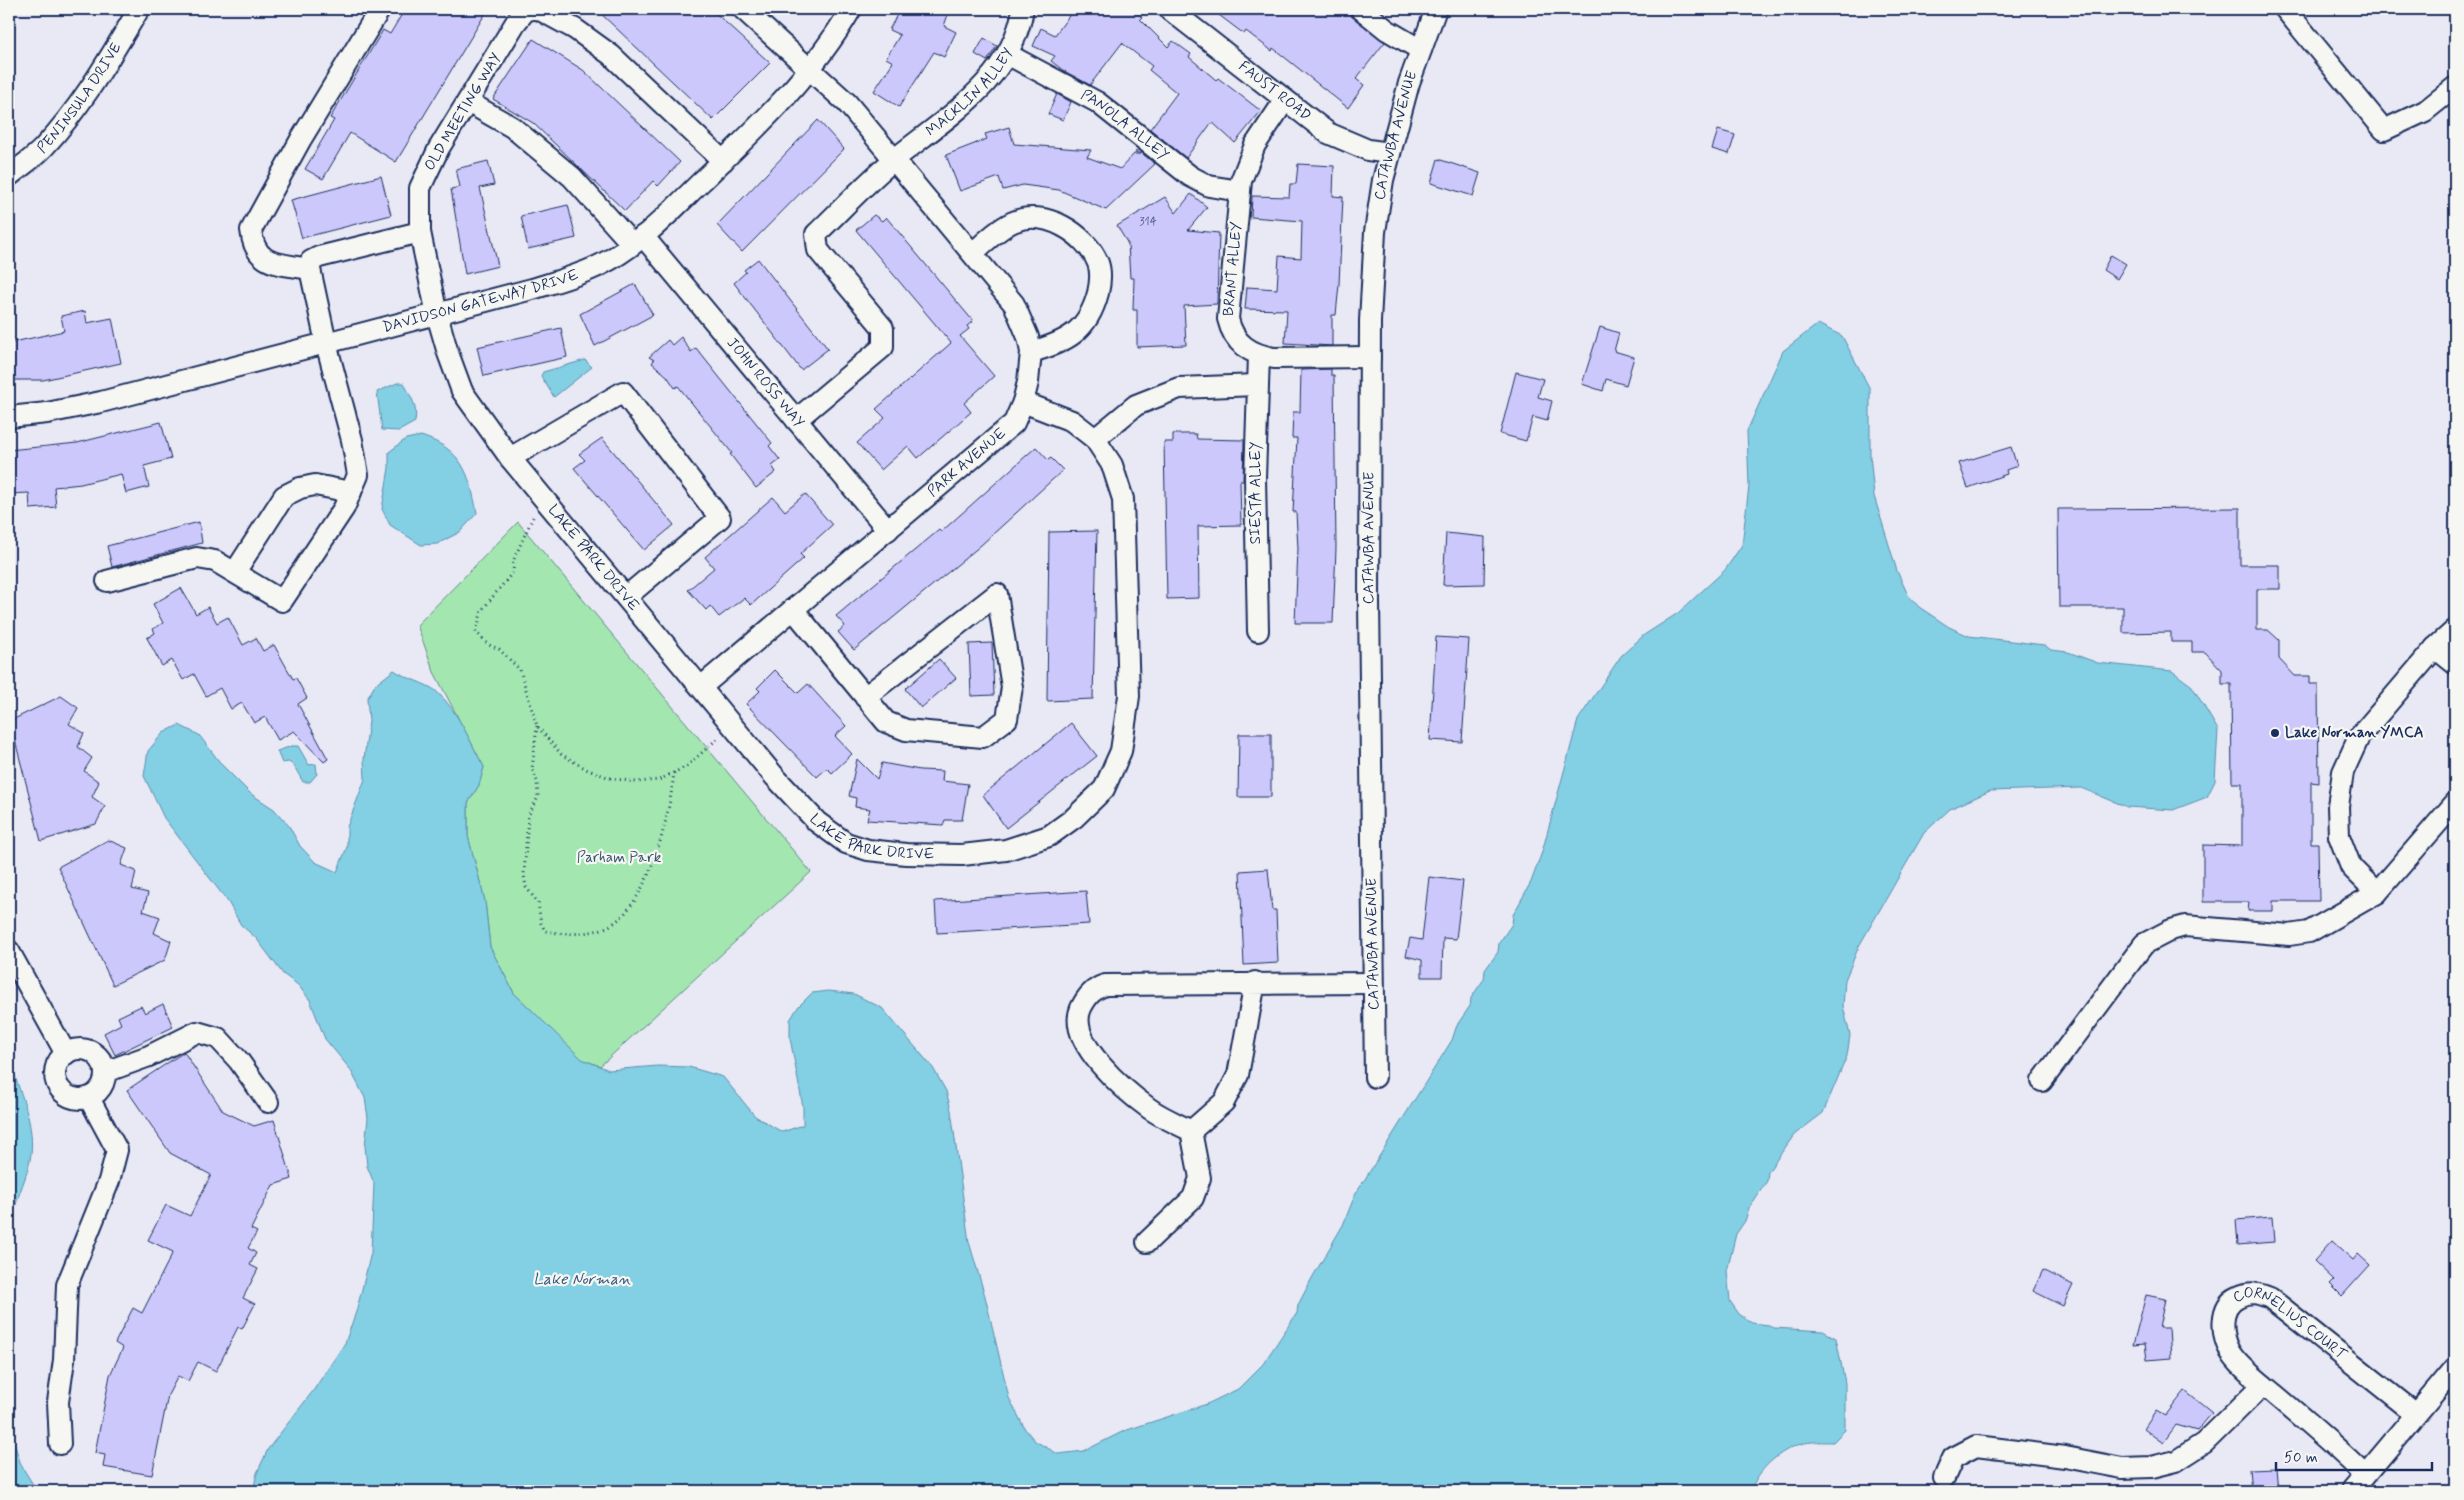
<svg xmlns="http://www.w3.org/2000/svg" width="2464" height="1500" viewBox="0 0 2464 1500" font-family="Mynerve,sans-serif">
	<rect width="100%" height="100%" fill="#e9e8f5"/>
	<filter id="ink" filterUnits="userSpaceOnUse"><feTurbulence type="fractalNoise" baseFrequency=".02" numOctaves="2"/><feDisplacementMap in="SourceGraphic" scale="10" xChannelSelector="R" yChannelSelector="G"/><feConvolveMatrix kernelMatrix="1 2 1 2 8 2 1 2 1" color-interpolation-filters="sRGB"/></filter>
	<g filter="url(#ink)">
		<path fill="#a3e6b0" stroke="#5f8a87" d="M518,522L811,872L600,1066L581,1059L514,993L490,947L485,901L468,836V803L479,785L484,767L434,672L417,625Z"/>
		<path fill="#83cfe3" stroke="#598fae" d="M1818,324L1842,336L1870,389V454L1874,496L1897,571L1908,595L1919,607L1949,627L1969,636L2044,645L2051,650L2068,652L2098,663L2172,671L2192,686L2218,730L2215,781L2207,797L2173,810L2127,807L2081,788L1990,791L1950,809L1924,833L1859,946L1845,980L1843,1006L1850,1035L1847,1056L1823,1113L1794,1135L1768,1172L1767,1181L1749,1208L1745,1221L1736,1234L1727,1271L1730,1301L1739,1314L1752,1323L1769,1325L1774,1328L1823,1331L1836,1338L1845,1383V1430L1833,1442C1823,1442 1810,1441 1801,1444C1780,1450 1757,1470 1751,1491H253L257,1473L268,1449L313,1391L345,1343L357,1309L371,1253L374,1183L367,1166L365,1146L368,1118L365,1098L350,1069L325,1039L310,1000L298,985L283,974L256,938L241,925L228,902L164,818L144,776L148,751L163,733L179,725L199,735L222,765L251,794L274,809L289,826L300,846L315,862L337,872L347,847V827L365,779L364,759L369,721L367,699L375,685L394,670C407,679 428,684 436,691C458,710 470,742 484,767L479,785L468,803V836L485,901L490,947L514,993L582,1059L609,1070L658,1066L689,1067L723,1077L755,1116L782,1132L803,1125V1107L790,1038V1020L798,1007L812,993L829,991L854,994L882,1008L933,1068L946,1091L951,1110L969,1242L985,1296L1009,1398L1025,1429L1035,1441L1058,1454L1084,1451L1124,1431L1207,1404L1238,1389L1263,1364L1297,1313L1298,1305L1312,1278L1343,1225L1355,1195L1452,1040L1457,1025L1470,1006L1471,998L1484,979L1485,970L1498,952L1499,943L1512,924L1513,915L1531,882L1542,852L1578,720L1621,656L1644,635L1678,613L1725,570L1742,545L1749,486L1747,431L1783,351Z
			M585,360L592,367L554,397L541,376L543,372Z
			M397,383H404C411,398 418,405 415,422L399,431L382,430L377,392Z
			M421,436C462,449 469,472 477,513L460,532L437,544L421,545L390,525L382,509L389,468V452L406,439Z
			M292,746H298L309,765L316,764L317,774L310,782H303L294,766L289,762L282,763L277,751Z
			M9,1059C19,1091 37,1125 30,1160C27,1177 18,1194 14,1212C10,1233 14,1254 9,1277Z
			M9,1426L21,1465L37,1491H9Z"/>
		<path fill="#ccc8fb" stroke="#1b2f5e" d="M405,9H488L396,162L350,133L323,179L305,169L334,120L330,118L383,30L390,34Z
			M596,9H711L770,63L713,120Z
			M900,9H950L944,26L956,32L944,57L934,52L899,107L874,91L893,62L886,58L900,35L889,30Z
			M1074,9H1131L1142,17L1140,19L1168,47L1173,41L1191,54L1189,57L1216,80L1218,78L1261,111L1235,143L1212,122L1186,158L1150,129L1177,93L1149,70L1152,66L1122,43L1090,85L1064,71L1051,61L1055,56L1033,46L1041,28L1055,35Z
			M1211,9H1342L1385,42L1356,79L1364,85L1348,108L1273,48L1272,51L1246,31L1244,34Z
			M984,38L997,46L987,61L975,54Z
			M533,39L583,70L680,162L658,186L653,181L625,211L533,123L493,99Z
			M1057,94L1071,102L1063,120L1048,114Z
			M818,120L844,149L742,252L717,225Z
			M1009,127L1014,144L1091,150L1087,157L1120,169L1134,154H1141L1135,152L1138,150L1155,164L1106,210L1059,190L1023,185L1003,190L999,177L960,191L946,155L987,139L985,134Z
			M1718,130L1735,135L1729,154L1712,149Z
			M1438,159L1480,173L1473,196L1431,183Z
			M488,161L494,185L480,188L498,266L465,274L451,189L460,187L456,169Z
			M1298,164L1334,166L1333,196L1343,197L1339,284L1336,315H1332V346L1285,343L1287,310L1245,309L1247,287L1277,289L1279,256L1301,258L1302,221L1251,217L1252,196L1289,197L1290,184H1296Z
			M381,176L391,215L302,238L291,200Z
			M1191,194L1207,207L1188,230L1219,233L1217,304L1184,306L1186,345L1137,347V310H1133L1134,278H1130L1128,244L1117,226L1165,197L1176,213Z
			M568,205L576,238L528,249L521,216Z
			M874,215L882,221L886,217L973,321L967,326L969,329L960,336L994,376L964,403L971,412L918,458L908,446L881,470L857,443L885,418L876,409L951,343L856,230Z
			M2111,255L2126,264L2117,279L2103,270Z
			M758,259L828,349L801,370L734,283L746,272L744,270Z
			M635,284L653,315L595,346L580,314Z
			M85,311L87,323L112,318L121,363L43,380H9V343L64,331L61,316Z
			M1600,327L1619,333L1614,351L1634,357L1626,385L1606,379L1603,391L1582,384Z
			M561,328L567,357L484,376L477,347Z
			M681,337L691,352L696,348L772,443L769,446L780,460L772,466L776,472L756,488L730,454L732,453L678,386L675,388L667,376L652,363L654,360L649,357L668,340L672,345Z
			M1331,369V375H1334L1336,548L1333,623H1295L1298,549L1296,512H1293L1297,438H1292L1293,412H1300L1301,370Z
			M1516,372L1543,379L1538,397L1552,401L1547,421L1533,417L1526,441L1500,434Z
			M161,422L171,459L144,466L149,487L126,493L121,474L81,484L54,487L56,507L30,509L29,493L9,494V450L77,443Z
			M1173,434H1196L1197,439L1244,440L1243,481H1240L1241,525L1198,526L1199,598L1167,599L1164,442H1173Z
			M602,438L674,525L644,550L574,468L585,460L579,454Z
			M1036,447L1048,460L1051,458L1063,470L980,546L854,650L838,632L845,626L836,616L939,530L941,532Z
			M2011,447L2017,466L2006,470L2007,474L1968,488L1959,463Z
			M805,494L832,525L800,554L804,558L751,605L744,598L719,617L710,606L706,610L688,590L714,568L705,557L773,497L785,511Z
			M2240,508V565H2280V589H2257V630H2268L2279,640V659L2295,676H2310V684H2318L2319,783L2311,782V843H2318L2319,901H2273V911H2248L2249,902H2203V845L2242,846V783H2232L2231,684H2222V670L2205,652H2192V642H2171V632L2123,633V607H2059L2058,509Z
			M199,522L202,543L112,567L107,546Z
			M1097,531L1093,699L1047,701L1049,532Z
			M1446,533L1485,537L1484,584L1443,585Z
			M181,588L196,614L208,607L217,623L228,617L243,645L256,638L263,651L274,645L293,679L296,678L307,698L298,704L328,759L324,762L294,731L278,740L265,717L254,723L242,703L231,709L220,688L206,696L194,674L183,680L172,660L162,666L147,638L155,633L153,629L163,623L153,604Z
			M1436,637L1469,639L1462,742L1430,740Z
			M992,643L994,695L971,696L969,644Z
			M939,659L956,678L921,708L905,689Z
			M775,670L798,693L808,684L846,726L835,736L852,754L832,773L827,768L817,777L746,704L760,691L757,688Z
			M61,696L78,708L69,724L84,733L78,747L92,758L84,771L99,782L92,797L105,806L96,824L41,841L10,721Z
			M1071,723L1097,756L1006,828L983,795Z
			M1239,734H1271V797H1238Z
			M857,759L877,779L882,763L920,770L943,771L942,781L968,784L962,820H945L943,825L867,820L870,809L855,807L856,798L849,796Z
			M108,840L127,848L121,865L136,871L132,889L148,893L143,911L160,917L154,933L171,941L165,960L113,985L58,867Z
			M1268,869L1272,910H1276L1278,963L1244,965L1240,871Z
			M1429,877L1463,881L1456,939L1443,938L1442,977H1422V960L1406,956L1410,938L1422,940Z
			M1086,891L1089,924L937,933L935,901Z
			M163,1004L173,1027L115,1055L104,1033L121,1024L118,1017L141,1006L145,1013Z
			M184,1052L223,1111L254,1126L274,1120L292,1179L273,1185L251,1229L257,1232L248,1248L256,1253L250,1265L258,1269L243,1298L255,1304L242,1329L238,1327L216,1371L198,1362L188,1381L178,1376L168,1395L152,1475L103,1467L105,1455L95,1453L110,1375L123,1348L115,1343L133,1308L142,1313L173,1252L148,1240L166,1205L190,1216L211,1175L170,1153L127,1090Z
			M2272,1217L2274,1242L2238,1245L2236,1220Z
			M2332,1241L2353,1260L2358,1254L2370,1265L2342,1296L2330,1284L2334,1280L2314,1261Z
			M2043,1270L2073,1285L2063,1306L2033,1291Z
			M2146,1295L2165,1299L2159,1328H2169L2171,1358L2147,1360L2145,1344L2133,1345Z
			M2185,1391L2212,1413L2197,1431L2176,1425L2163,1443L2144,1429L2156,1411L2165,1416Z
			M2276,1468L2278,1491H2251L2249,1469Z"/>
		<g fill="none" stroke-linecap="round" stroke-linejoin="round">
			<g stroke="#1b2f5e" stroke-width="24">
				<g id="minor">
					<path id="s1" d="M533,9L526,10L516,22L439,148L420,188V232L437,315L448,353L462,391L510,458L775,777L817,822L846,843L868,850L906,854L962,855L1006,850L1049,836L1074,818L1104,789L1121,751L1129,696L1123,499L1112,465L1095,439L1072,421L1023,402"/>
					<path d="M538,9L575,29L611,55L723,161"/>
					<path id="s2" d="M1169,9L1328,133L1368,150L1390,153"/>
					<path d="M1361,9L1387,30L1421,50"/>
					<path d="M2285,9L2384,130L2425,111L2455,87"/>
					<path id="s3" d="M1007,54L1097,102L1190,176L1209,186L1240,191"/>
					<path d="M1285,100L1255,145L1241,181L1228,319C1234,344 1250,354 1274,358L1370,357"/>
					<path d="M468,102L512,127L572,177L632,244"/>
					<path id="s4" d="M9,176C20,167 34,158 44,147C83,105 110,57 139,9"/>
					<path id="s5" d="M643,236L888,530"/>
					<path d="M973,253C985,242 998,229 1013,222C1044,208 1086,233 1098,263C1101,271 1100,284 1098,293C1088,331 1067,342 1031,352"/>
					<path d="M310,269C279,263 255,267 251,230L301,139L380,9"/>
					<path id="s6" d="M9,417L47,413L101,402L532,289C555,282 578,276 600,265C639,246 671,211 702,181C757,128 813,75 851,9"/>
					<path id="s7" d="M796,420L883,347V328L818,250L816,234C842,209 868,181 896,158C947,117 1012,79 1023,9"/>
					<path d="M1095,439L1136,405L1179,388L1257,385"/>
					<path d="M510,458L623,392L720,518L626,597"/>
					<path d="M235,572L284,496L300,488L315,485L351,492"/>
					<path d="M107,581L197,558L215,561L282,601L344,508L358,475L352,440L326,343L310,269L311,261L319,257L420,232"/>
					<path d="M793,609L886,722L906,730L983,737L1007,719L1012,687L997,594L865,697"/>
					<path d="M1258,631L1255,478L1259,355"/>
					<path d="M2435,648L2455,630"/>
					<path id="s8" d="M701,687L1014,423L1023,402L1028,382L1031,352L1028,337L1014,304L847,103L743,9"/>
					<path d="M2377,893L2455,803"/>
					<path d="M9,951L66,1054"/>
					<path d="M1255,982L1238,1075L1224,1102L1191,1131C1178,1124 1163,1118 1150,1109C1125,1091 1066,1042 1081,1008C1087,996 1093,989 1105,985L1373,983"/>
					<circle cx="80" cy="1074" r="25"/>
					<path d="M105,1072L149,1056L197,1032L218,1038L239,1061L268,1102"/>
					<path id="s9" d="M1375,1077L1369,602L1370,321L1375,232L1383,180L1409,83L1436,9"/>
					<path d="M2042,1081L2144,944L2171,930L2185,926L2289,935L2309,932L2377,893L2351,867L2339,836L2338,806L2343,772L2359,737L2435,648L2455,664"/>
					<path d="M1147,1242L1193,1198L1200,1178L1191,1131"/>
					<path d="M60,1444L58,1402L64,1360L67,1285L109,1181L117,1150L89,1098"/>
					<path id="s10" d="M2365,1475C2336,1446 2305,1420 2274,1394C2261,1383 2238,1366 2230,1351C2222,1336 2218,1306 2238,1297C2250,1291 2258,1293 2270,1298L2416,1414"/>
					<path d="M1944,1478L1953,1458L1976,1446L2065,1457L2122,1468L2152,1467L2176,1461L2204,1443L2263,1385"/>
					<path d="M2352,1491L2455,1368"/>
				</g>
			</g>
			<path stroke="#1b2f5e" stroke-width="3" stroke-dasharray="1 4" stroke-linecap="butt" d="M533,517L514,559L513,572L482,610L476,632L489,645L499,649L520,670L537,726L561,754L588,770L610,778L636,782L659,780L687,766L717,739
				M537,726L532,769L537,781L538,797L528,816L524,875L526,887L538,903L541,923L545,931C564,935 591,935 609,926C649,905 670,815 674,772"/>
			<use href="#minor" stroke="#f6f6f2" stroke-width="20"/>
		</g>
	</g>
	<circle fill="#1b2f5e" stroke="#f6f6f2" stroke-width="2" cx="2275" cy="733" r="5"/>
	<g text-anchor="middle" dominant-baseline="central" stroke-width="4.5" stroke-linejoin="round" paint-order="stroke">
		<g font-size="12" fill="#475585">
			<text x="1148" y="222">314</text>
		</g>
		<g font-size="15" fill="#1b2f5e" stroke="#f6f6f2">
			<text stroke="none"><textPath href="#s7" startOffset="460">MACKLIN ALLEY</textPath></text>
			<text stroke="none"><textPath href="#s2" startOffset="134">FAUST ROAD</textPath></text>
			<text stroke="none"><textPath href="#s4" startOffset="106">PENINSULA DRIVE</textPath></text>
			<text transform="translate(463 112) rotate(-59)">OLD MEETING WAY</text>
			<text stroke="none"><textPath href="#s3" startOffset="138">PANOLA ALLEY</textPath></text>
			<text stroke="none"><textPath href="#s9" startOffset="944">CATAWBA AVENUE</textPath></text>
			<text transform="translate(1233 269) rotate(-85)">BRANT ALLEY</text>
			<text stroke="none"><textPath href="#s6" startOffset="486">DAVIDSON GATEWAY DRIVE</textPath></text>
			<text stroke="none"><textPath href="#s5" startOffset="191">JOHN ROSS WAY</textPath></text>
			<text stroke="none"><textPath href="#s8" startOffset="348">PARK AVENUE</textPath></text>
			<text transform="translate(1256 493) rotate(-90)">SIESTA ALLEY</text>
			<text stroke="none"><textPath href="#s9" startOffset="539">CATAWBA AVENUE</textPath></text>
			<text stroke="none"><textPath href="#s1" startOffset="636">LAKE PARK DRIVE</textPath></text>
			<text stroke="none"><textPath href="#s1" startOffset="1041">LAKE PARK DRIVE</textPath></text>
			<text transform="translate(1373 944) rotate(-91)">CATAWBA AVENUE</text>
			<text stroke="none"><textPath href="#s10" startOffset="306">CORNELIUS COURT</textPath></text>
		</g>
		<g font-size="15" font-weight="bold" fill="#1b2f5e" stroke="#f6f6f2" text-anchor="start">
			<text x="2285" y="733">Lake Norman YMCA</text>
		</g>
		<g font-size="15" fill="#36546e" stroke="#f6f6f2">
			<text x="619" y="858">Parham Park</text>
		</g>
		<g font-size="16" font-style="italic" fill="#35577f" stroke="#f6f6f2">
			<text x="582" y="1279">Lake Norman</text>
		</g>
	</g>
	<rect width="2464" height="1500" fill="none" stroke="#f6f6f2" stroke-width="30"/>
	<rect x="15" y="15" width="2434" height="1470" fill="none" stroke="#1b2f5e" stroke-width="2" filter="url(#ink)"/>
	<path d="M2276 1462v8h156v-8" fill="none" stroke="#1b2f5e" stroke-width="2.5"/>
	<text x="2284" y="1462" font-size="15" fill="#1b2f5e" stroke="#f6f6f2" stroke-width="4" paint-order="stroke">50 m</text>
</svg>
